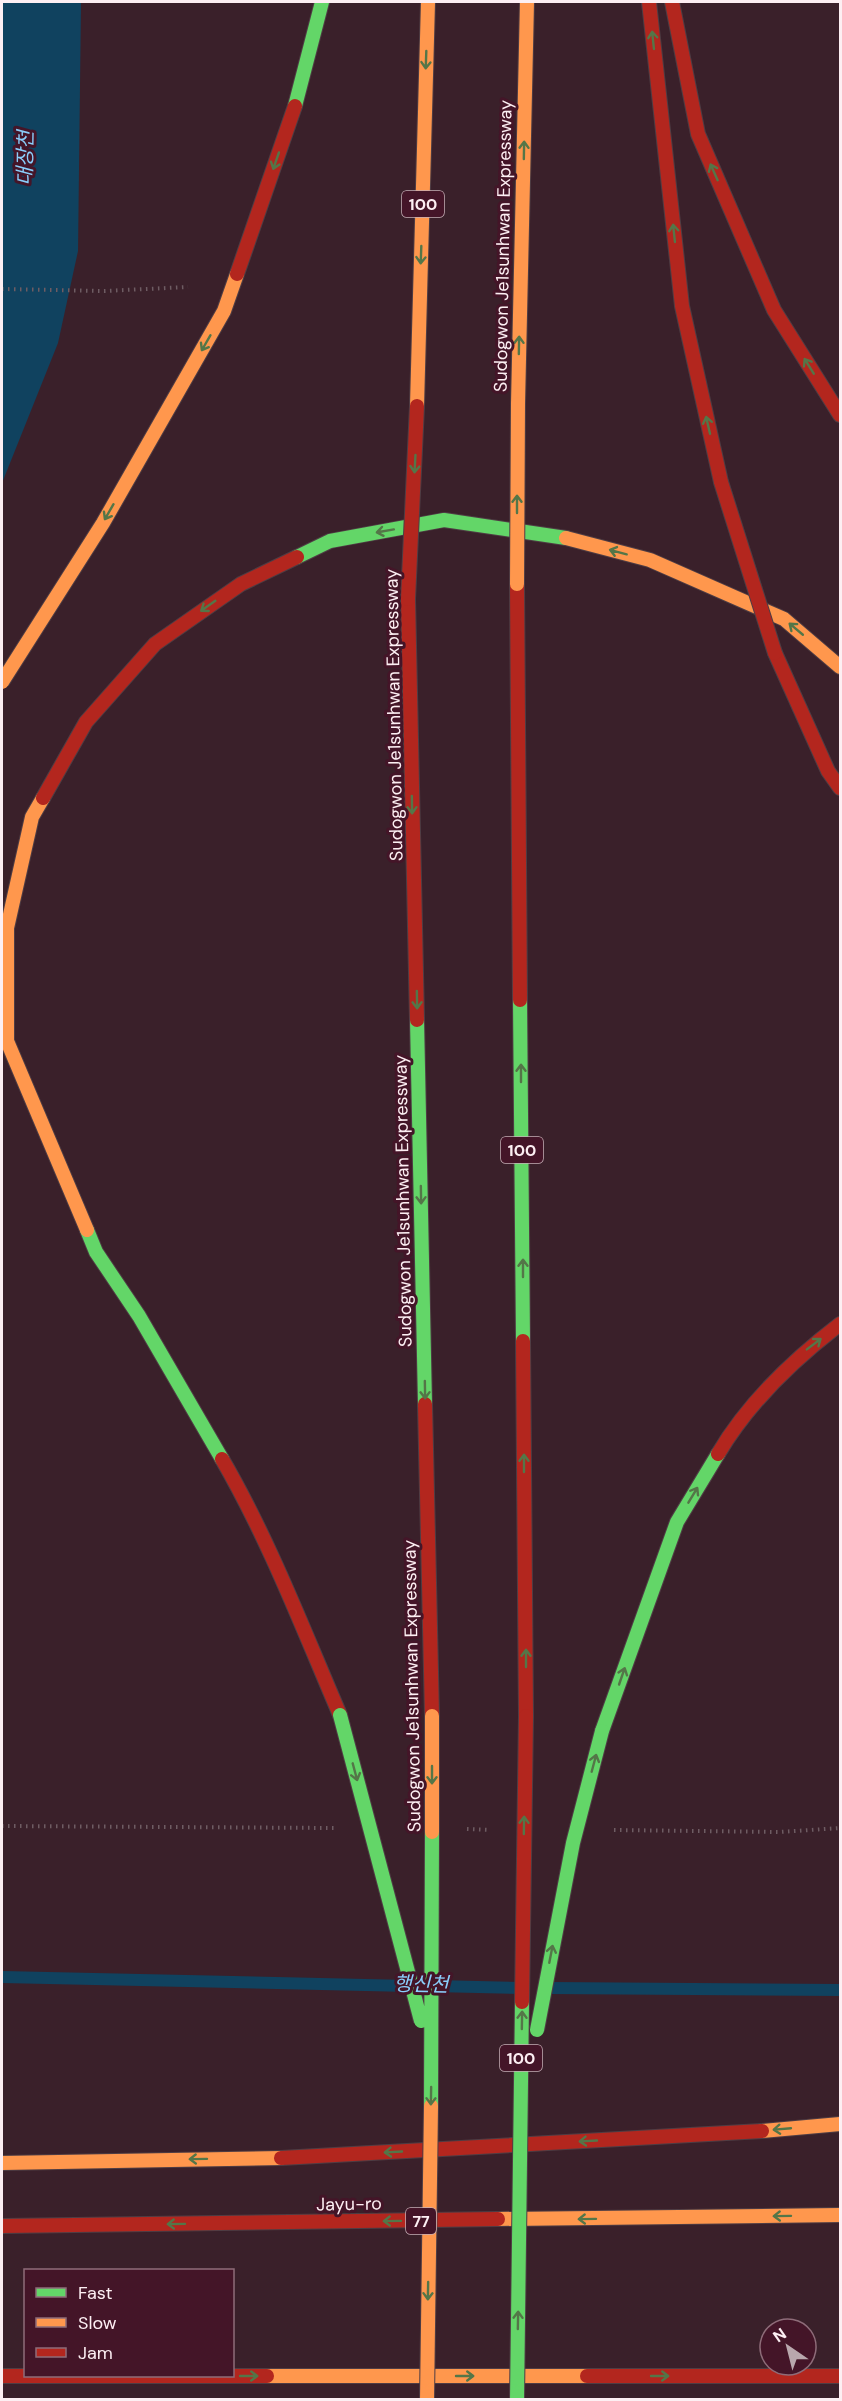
<svg xmlns="http://www.w3.org/2000/svg" width="842" height="2401" viewBox="0 0 842 2401" font-family="'DM Sans','Noto Sans KR',sans-serif">
	<rect width="100%" height="100%" fill="#3a202a"/>
	<path fill="#10425f" d="M2,2H81L78,251L58,343L2,483Z"/>
	<g fill="none" stroke-linecap="round" stroke-linejoin="round">
		<path stroke="#10425f" stroke-width="12" d="M2,1977L410,1986
			M434,1986L521,1988
			M548,1988L840,1990"/>
		<g stroke="#4f3d44" stroke-width="16">
			<path id="fast" d="M295,106L322,2
				M297,557L330,541L444,520L566,538
				M520,1000L523,1341
				M417,1020L425,1404
				M87,1230L96,1252L139,1316L222,1459
				M602,1731L677,1522L718,1454"/>
		</g>
		<g stroke="#4f3d44" stroke-width="16">
			<path id="slow" d="M518,404L527,2
				M417,406L428,2
				M566,538L650,560L784,619L840,667
				M43,798L32,817L7,928V1041L87,1230
				M762,2131L840,2124
				M2,2163L281,2158
				M498,2219L840,2215
				M267,2376H587"/>
		</g>
		<g stroke="#4f3d44" stroke-width="16">
			<path id="jam" d="M649,2L682,306L721,482
				M672,2L698,134L774,310L840,415
				M517,584L520,1000
				M408,599L417,1020
				M775,653L828,771L840,788
				M43,798L86,722L155,644L241,584L297,557
				M523,1341L526,1716
				M425,1404L432,1716
				M718,1454C748,1403 793,1360 840,1324
				M222,1459C269,1540 303,1629 340,1715
				M281,2158L762,2131
				M2,2226L498,2219
				M2,2376H267
				M587,2376H840"/>
		</g>
		<path stroke="#6e5c63" stroke-width="4" stroke-dasharray="1.5 4.5" stroke-linecap="butt" d="M2,289L104,291L188,287
			M2,1826L334,1828
			M467,1829L490,1830
			M614,1830L780,1832L840,1828"/>
		<use href="#fast" stroke="#63d668" stroke-width="14"/>
		<use href="#slow" stroke="#ff974d" stroke-width="14"/>
		<use href="#jam" stroke="#b3261e" stroke-width="14"/>
		<g stroke="#4f3d44" stroke-width="16" stroke-linecap="butt">
			<path id="fast-bridge" d="M340,1715L421,2021
				M537,2030L573,1843L602,1731
				M431,2106L432,1832
				M517,2400L522,2002"/>
		</g>
		<g stroke="#4f3d44" stroke-width="16" stroke-linecap="butt">
			<path id="slow-bridge" d="M517,584L518,404
				M2,682L103,523L224,311L237,274
				M432,1716V1832
				M427,2400L431,2106"/>
		</g>
		<g stroke="#4f3d44" stroke-width="16" stroke-linecap="butt">
			<path id="jam-bridge" d="M237,274L295,106
				M721,482L775,653
				M408,599L417,406
				M522,2002L526,1716"/>
		</g>
		<use href="#fast-bridge" stroke="#63d668" stroke-width="14"/>
		<use href="#slow-bridge" stroke="#ff974d" stroke-width="14"/>
		<use href="#jam-bridge" stroke="#b3261e" stroke-width="14"/>
	</g>
	<defs><path id="oneway-shaft" d="M-6 0H5M1.5-3L5.5 0L1.5 3" fill="none" stroke-width="1.6" stroke-linecap="round" stroke-linejoin="round" transform="scale(1.5)"/></defs>
	<g stroke="#547648">
		<use href="#oneway-shaft" transform="translate(653 40) rotate(-96)"/>
		<use href="#oneway-shaft" transform="translate(426 60) rotate(92)"/>
		<use href="#oneway-shaft" transform="translate(524 150) rotate(-89)"/>
		<use href="#oneway-shaft" transform="translate(276 161) rotate(109)"/>
		<use href="#oneway-shaft" transform="translate(714 172) rotate(-114)"/>
		<use href="#oneway-shaft" transform="translate(674 233) rotate(-96)"/>
		<use href="#oneway-shaft" transform="translate(421 255) rotate(92)"/>
		<use href="#oneway-shaft" transform="translate(206 343) rotate(120)"/>
		<use href="#oneway-shaft" transform="translate(519 345) rotate(-89)"/>
		<use href="#oneway-shaft" transform="translate(809 366) rotate(-122)"/>
		<use href="#oneway-shaft" transform="translate(708 425) rotate(-103)"/>
		<use href="#oneway-shaft" transform="translate(415 464) rotate(93)"/>
		<use href="#oneway-shaft" transform="translate(517 504) rotate(-90)"/>
		<use href="#oneway-shaft" transform="translate(109 512) rotate(120)"/>
		<use href="#oneway-shaft" transform="translate(385 531) rotate(170)"/>
		<use href="#oneway-shaft" transform="translate(618 552) rotate(-165)"/>
		<use href="#oneway-shaft" transform="translate(208 606) rotate(145)"/>
		<use href="#oneway-shaft" transform="translate(796 629) rotate(-140)"/>
		<use href="#oneway-shaft" transform="translate(412 805) rotate(89)"/>
		<use href="#oneway-shaft" transform="translate(417 1000) rotate(89)"/>
		<use href="#oneway-shaft" transform="translate(521 1073) rotate(-90)"/>
		<use href="#oneway-shaft" transform="translate(421 1195) rotate(89)"/>
		<use href="#oneway-shaft" transform="translate(523 1268) rotate(-90)"/>
		<use href="#oneway-shaft" transform="translate(814 1344) rotate(-37)"/>
		<use href="#oneway-shaft" transform="translate(425 1390) rotate(89)"/>
		<use href="#oneway-shaft" transform="translate(524 1463) rotate(-90)"/>
		<use href="#oneway-shaft" transform="translate(693 1495) rotate(-59)"/>
		<use href="#oneway-shaft" transform="translate(526 1658) rotate(-90)"/>
		<use href="#oneway-shaft" transform="translate(622 1676) rotate(-71)"/>
		<use href="#oneway-shaft" transform="translate(594 1763) rotate(-75)"/>
		<use href="#oneway-shaft" transform="translate(355 1772) rotate(75)"/>
		<use href="#oneway-shaft" transform="translate(432 1775) rotate(90)"/>
		<use href="#oneway-shaft" transform="translate(524 1825) rotate(-89)"/>
		<use href="#oneway-shaft" transform="translate(551 1954) rotate(-79)"/>
		<use href="#oneway-shaft" transform="translate(522 2020) rotate(-89)"/>
		<use href="#oneway-shaft" transform="translate(431 2096) rotate(91)"/>
		<use href="#oneway-shaft" transform="translate(782 2129) rotate(175)"/>
		<use href="#oneway-shaft" transform="translate(588 2141) rotate(177)"/>
		<use href="#oneway-shaft" transform="translate(393 2152) rotate(177)"/>
		<use href="#oneway-shaft" transform="translate(198 2159) rotate(179)"/>
		<use href="#oneway-shaft" transform="translate(782 2216) rotate(179)"/>
		<use href="#oneway-shaft" transform="translate(587 2219) rotate(179)"/>
		<use href="#oneway-shaft" transform="translate(392 2221) rotate(179)"/>
		<use href="#oneway-shaft" transform="translate(176 2224) rotate(179)"/>
		<use href="#oneway-shaft" transform="translate(428 2291) rotate(91)"/>
		<use href="#oneway-shaft" transform="translate(518 2320) rotate(-89)"/>
		<use href="#oneway-shaft" transform="translate(249 2376)"/>
		<use href="#oneway-shaft" transform="translate(465 2376)"/>
		<use href="#oneway-shaft" transform="translate(660 2376)"/>
	</g>
	<g text-anchor="middle" dominant-baseline="central" stroke-width="6" stroke-linejoin="round" paint-order="stroke">
		<g fill="#441528" stroke="#c6aeb6" stroke-width="1.5">
			<rect x="402" y="191" width="42" height="26" rx="4.5"/>
			<rect x="501" y="1137" width="42" height="26" rx="4.5"/>
			<rect x="500" y="2045" width="42" height="26" rx="4.5"/>
			<rect x="406" y="2208" width="30" height="26" rx="4.5"/>
		</g>
		<g font-size="16" font-weight="bold" fill="#fdeff3">
			<text x="423" y="204">100</text>
			<text x="522" y="1150">100</text>
			<text x="521" y="2058">100</text>
			<text x="421" y="2221">77</text>
		</g>
		<g font-size="18" fill="#fdeff3" stroke="#441528">
			<text transform="translate(503 246) rotate(-89)">Sudogwon Je1sunhwan Expressway</text>
			<text transform="translate(394 715) rotate(-91)">Sudogwon Je1sunhwan Expressway</text>
			<text transform="translate(403 1201) rotate(-91)">Sudogwon Je1sunhwan Expressway</text>
			<text transform="translate(412 1686) rotate(-91)">Sudogwon Je1sunhwan Expressway</text>
			<text transform="translate(349 2204) rotate(-1)">Jayu-ro</text>
		</g>
		<g font-size="20" font-style="italic" fill="#8acefb" stroke="#441528">
			<text transform="translate(25 158) rotate(-89)">대장천</text>
			<text transform="translate(421 1984) rotate(1)">행신천</text>
		</g>
	</g>
	<rect width="842" height="2401" fill="none" stroke="#fdeff3" stroke-width="6"/>
	<rect x="24" y="2269" width="210" height="108" fill="#441528" stroke="#8e6c79" stroke-width="1.5"/>
	<rect x="36" y="2288" width="30" height="9" fill="#63d668" stroke="#8e6c79" stroke-width="1.5"/>
	<text x="78" y="2299" font-size="18" fill="#fdeff3">Fast</text>
	<rect x="36" y="2318" width="30" height="9" fill="#ff974d" stroke="#8e6c79" stroke-width="1.5"/>
	<text x="78" y="2329" font-size="18" fill="#fdeff3">Slow</text>
	<rect x="36" y="2348" width="30" height="9" fill="#b3261e" stroke="#8e6c79" stroke-width="1.5"/>
	<text x="78" y="2359" font-size="18" fill="#fdeff3">Jam</text>
	<g transform="translate(788 2347) rotate(325)"><circle r="28" fill="#441528" stroke="#8e6c79" stroke-width="1.5"/>
	<path d="M0-4.5L10 22L0 15L-10 22Z" fill="#b9a7ad"/>
	<text y="-9" font-size="16" font-weight="bold" text-anchor="middle" fill="#fdeff3">N</text>
	</g>
</svg>
